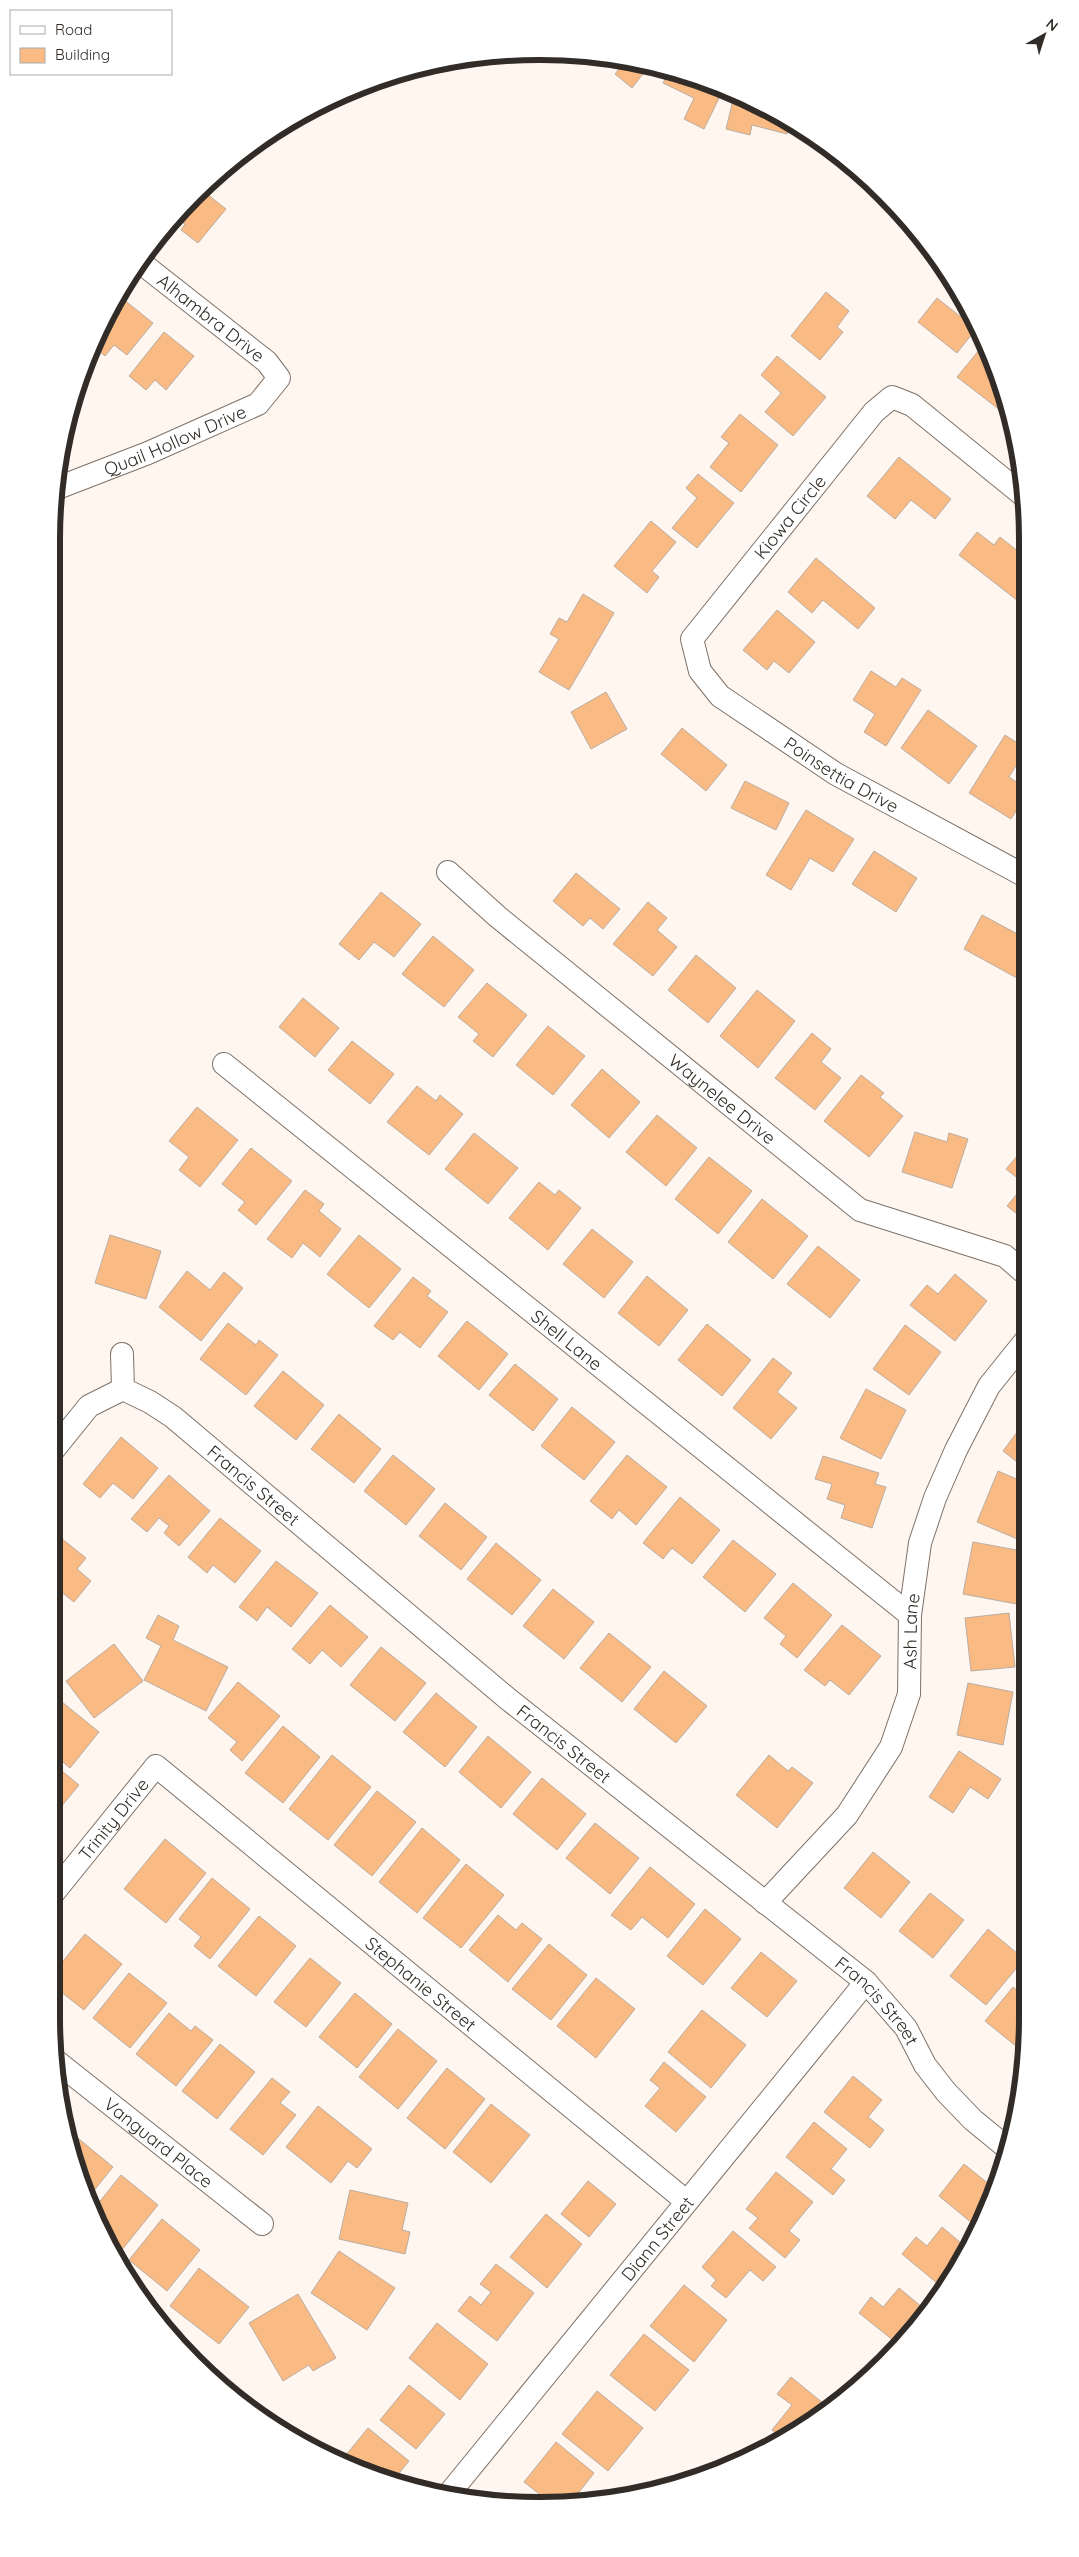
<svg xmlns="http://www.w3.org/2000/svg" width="1079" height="2557" viewBox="0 0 1079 2557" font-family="Quicksand,sans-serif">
	<rect width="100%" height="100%" fill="#fff6ef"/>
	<path fill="#f9ba84" stroke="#baada2" d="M625,61L649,66L632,88L615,74Z
		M669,71L696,77L723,90L704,129L684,119L694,98L663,83Z
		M734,96L789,123L787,134L752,125L750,135L726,129Z
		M202,190L226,209L198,243L181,230L185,224L180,221L184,215L180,211Z
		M826,292L849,311L837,327L843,332L820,360L791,336Z
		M937,298L976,329L957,353L918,322Z
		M123,299L153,323L127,355L114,345L105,356L94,347L104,323Z
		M164,332L194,356L166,390L155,380L146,390L129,376Z
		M984,344L1005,414L957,377Z
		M777,356L826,397L793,436L765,412L781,393L761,375Z
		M740,414L778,445L741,492L710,467L729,443L721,437Z
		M899,457L951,499L935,519L911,500L895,519L867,496Z
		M698,474L734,503L697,548L672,528L697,498L686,488Z
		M651,521L676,542L652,571L659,577L647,593L614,566Z
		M977,532L994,545L1000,537L1024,556V594L1018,601L959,555Z
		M816,558L875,608L858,629L823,600L812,613L788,592Z
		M583,594L614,613L569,690L539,672L559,639L550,634L559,618L567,622Z
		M777,610L815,642L789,673L774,661L767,670L743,650Z
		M871,671L896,687L902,678L921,690L886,746L864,732L875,714L853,700Z
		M606,692L627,729L591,749L571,712Z
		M928,710L977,746L949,784L901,748Z
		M682,728L727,765L706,791L661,754Z
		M1005,735L1024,747V752L1009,777L1024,787V798L1011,819L969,793Z
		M745,781L789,803L776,830L731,808Z
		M806,810L854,839L833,872L810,858L791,890L766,875Z
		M874,851L917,878L896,912L852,884Z
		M576,873L620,909L603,929L590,918L583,926L553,901Z
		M381,892L421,924L394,957L374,942L359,960L339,944Z
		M648,902L667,918L657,930L677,947L653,976L613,944Z
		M982,915L1025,938V963L1017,978L964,949Z
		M433,936L474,970L444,1007L402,974Z
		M696,955L736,988L708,1023L668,990Z
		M487,983L527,1015L493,1057L473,1041L479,1034L458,1017Z
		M757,990L795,1021L758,1068L720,1036Z
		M303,998L339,1028L315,1057L279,1027Z
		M548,1026L585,1056L553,1095L516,1065Z
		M812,1033L831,1049L821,1062L841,1078L815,1110L775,1078Z
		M352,1041L394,1074L370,1104L328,1070Z
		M602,1069L640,1102L609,1138L571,1105Z
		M861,1075L884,1093L880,1097L903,1116L869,1157L824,1121Z
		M417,1086L436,1101L440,1095L463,1114L429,1155L387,1122Z
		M197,1107L238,1140L200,1187L179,1170L189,1157L169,1141Z
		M657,1115L697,1148L666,1186L626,1152Z
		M915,1132L947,1142L949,1133L968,1139L952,1188L902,1172Z
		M474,1133L518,1168L488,1204L445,1169Z
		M251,1148L292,1181L256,1225L238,1210L245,1202L222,1184Z
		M1023,1149L1025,1151L1026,1221L1007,1206L1025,1184L1006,1169Z
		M709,1157L752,1191L718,1234L675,1199Z
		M539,1182L555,1195L559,1190L581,1208L548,1250L509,1218Z
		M305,1190L324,1204L319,1211L341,1229L320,1257L303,1243L292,1258L267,1239Z
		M762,1199L808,1236L773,1279L728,1242Z
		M592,1229L633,1262L604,1298L563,1264Z
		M110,1235L161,1251L146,1299L95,1283Z
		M359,1235L401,1269L369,1308L327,1274Z
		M818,1246L860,1280L830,1318L787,1284Z
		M187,1271L210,1290L224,1272L243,1288L201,1341L159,1307Z
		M955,1274L987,1301L955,1341L910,1305L927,1285L938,1294Z
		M647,1276L688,1310L659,1346L618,1313Z
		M413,1277L431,1291L427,1296L448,1312L420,1348L400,1332L393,1340L374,1326Z
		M467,1321L508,1354L479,1390L438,1356Z
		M228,1323L256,1345L259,1340L278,1355L246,1395L200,1359Z
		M707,1324L751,1360L722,1396L678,1360Z
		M905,1325L941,1352L909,1395L873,1369Z
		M773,1358L792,1373L777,1392L797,1408L771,1439L733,1408Z
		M515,1364L558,1399L533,1431L489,1395Z
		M283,1371L324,1405L296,1440L254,1406Z
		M866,1389L906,1410L881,1459L840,1438Z
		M572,1407L615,1442L584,1480L541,1446Z
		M339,1414L381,1449L354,1483L311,1449Z
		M1026,1420V1469L1003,1451Z
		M121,1437L158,1468L133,1499L113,1483L100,1498L83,1484Z
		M393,1455L435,1489L406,1525L364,1491Z
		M627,1455L667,1487L636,1525L619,1510L612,1519L590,1501Z
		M823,1456L879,1473L875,1484L886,1487L872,1528L841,1518L845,1505L827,1499L832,1484L815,1479Z
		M998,1471L1026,1483V1530L1022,1541L977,1522Z
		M169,1475L210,1511L179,1546L164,1533L169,1526L159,1518L147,1532L131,1519Z
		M680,1497L720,1530L692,1564L672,1548L663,1559L643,1543Z
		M445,1503L487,1537L461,1570L419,1536Z
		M220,1518L261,1551L235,1583L213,1565L207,1573L188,1557Z
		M51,1530L86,1558L77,1569L91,1581L74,1602L51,1584Z
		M733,1540L776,1574L745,1612L703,1577Z
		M973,1542L1022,1551L1018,1573L1027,1575V1606L963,1594Z
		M496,1543L541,1580L512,1615L467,1579Z
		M276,1561L318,1593L291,1627L267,1607L257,1621L239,1607Z
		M793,1583L832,1615L797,1658L780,1644L786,1636L764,1618Z
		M553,1589L594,1622L564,1659L523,1626Z
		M51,1596L63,1605L51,1620Z
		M330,1605L368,1637L341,1667L322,1650L310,1664L292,1649Z
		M1009,1613L1015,1667L971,1671L965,1618Z
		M158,1615L179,1626L173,1640L228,1667L206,1711L144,1680L161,1646L146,1638Z
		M842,1625L881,1656L849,1695L830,1680L825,1686L804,1670Z
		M609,1633L651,1667L622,1702L580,1668Z
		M114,1644L143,1681L94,1718L66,1681Z
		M381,1647L426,1683L395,1721L350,1685Z
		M664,1671L707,1706L676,1743L634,1709Z
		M238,1682L280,1716L242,1761L230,1750L237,1742L208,1718Z
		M968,1683L1013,1692L1003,1745L957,1735Z
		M436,1693L477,1727L445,1767L403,1732Z
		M62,1702L99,1732L70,1768L51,1752V1714Z
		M283,1726L320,1757L283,1803L245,1773Z
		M488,1736L531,1772L501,1808L459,1772Z
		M959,1751L1001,1779L988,1799L970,1787L953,1813L929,1797Z
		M332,1755L371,1787L328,1840L289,1809Z
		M769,1755L788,1771L792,1767L813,1783L777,1828L736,1795Z
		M51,1762L79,1785L51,1819Z
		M542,1778L586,1814L557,1850L513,1814Z
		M377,1791L416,1822L372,1876L334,1845Z
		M595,1823L639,1858L610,1894L566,1858Z
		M422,1828L460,1860L417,1913L379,1882Z
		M165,1839L206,1873L166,1923L124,1889Z
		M873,1852L910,1882L881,1918L844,1888Z
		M466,1864L504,1895L461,1948L423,1918Z
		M650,1867L695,1904L668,1938L642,1917L631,1930L611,1915Z
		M212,1878L250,1909L210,1959L194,1946L201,1937L179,1919Z
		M930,1893L964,1920L933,1958L899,1931Z
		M705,1909L741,1939L703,1985L667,1956Z
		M498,1915L516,1930L522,1923L542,1939L508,1982L469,1950Z
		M259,1916L296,1946L256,1996L218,1966Z
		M988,1929L1024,1959L986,2005L950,1976Z
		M85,1934L122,1964L84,2010L51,1984V1976Z
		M549,1944L587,1975L551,2020L512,1989Z
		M761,1952L797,1981L767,2017L731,1988Z
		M310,1958L341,1983L306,2027L274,2002Z
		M129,1973L167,2003L130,2048L93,2018Z
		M596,1978L635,2009L596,2058L557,2026Z
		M1013,1987L1028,1999V2018L1022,2051L985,2021Z
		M355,1993L392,2024L357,2068L319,2037Z
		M702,2010L746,2045L711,2088L668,2052Z
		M169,2013L191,2031L195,2026L213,2040L176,2086L136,2054Z
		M398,2029L437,2061L398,2109L359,2077Z
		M220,2044L255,2072L217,2119L182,2091Z
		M664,2062L706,2097L676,2132L645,2106L660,2088L650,2080Z
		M447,2068L485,2099L445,2149L407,2118Z
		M853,2076L882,2100L868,2117L884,2130L870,2148L824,2112Z
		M272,2078L290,2092L280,2103L296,2115L263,2155L230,2129Z
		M491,2104L530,2135L491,2183L453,2152Z
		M318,2106L372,2149L357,2168L348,2161L331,2183L286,2147Z
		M814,2122L847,2149L831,2169L845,2180L833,2195L786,2157Z
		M73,2134L113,2167L88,2198L77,2175L68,2141Z
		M964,2164L995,2189L978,2228L939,2196Z
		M776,2172L813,2202L789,2231L800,2240L785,2258L749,2228L758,2218L746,2209Z
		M121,2175L158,2205L121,2251L107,2240L93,2210Z
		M588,2181L616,2204L589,2237L561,2214Z
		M350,2190L408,2203L402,2230L410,2232L405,2254L339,2239Z
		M546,2214L582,2244L547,2288L510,2257Z
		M162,2219L200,2250L167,2291L129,2260Z
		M942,2227L968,2249L944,2289L902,2254L916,2237L927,2246Z
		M733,2231L776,2267L763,2281L750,2270L726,2298L711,2286L716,2280L702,2267Z
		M339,2251L395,2288L367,2330L311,2293Z
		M496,2264L534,2293L497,2341L458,2311L470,2296L481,2305L491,2292L480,2284Z
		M199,2268L249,2307L219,2344L170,2306Z
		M684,2285L727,2320L694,2362L650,2326Z
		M899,2288L928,2312L899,2345L859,2313L871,2297L883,2307Z
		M298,2294L336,2358L313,2371L309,2365L283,2381L249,2323Z
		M437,2323L488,2364L460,2400L409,2358Z
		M644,2334L689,2370L655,2411L610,2375Z
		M791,2377L829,2408L784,2440L772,2430L792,2405L777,2394Z
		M409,2385L445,2414L416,2449L380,2420Z
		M597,2391L643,2428L608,2471L562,2434Z
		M368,2428L409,2461L392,2482L341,2461Z
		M556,2442L594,2473L569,2505L552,2504L524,2482Z"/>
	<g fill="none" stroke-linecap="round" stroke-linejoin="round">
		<g stroke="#7e7167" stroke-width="24">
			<g id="minor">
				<path id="s1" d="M60,487L148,453L258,404L279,378L267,362L140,262"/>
				<path id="s2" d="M1024,496L912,405L892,397L874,412L692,639L700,671L720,696L836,774L1025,876"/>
				<path id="s3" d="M448,872L498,917L860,1210L1005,1256L1026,1274"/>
				<path id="s4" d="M224,1064L910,1615"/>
				<path id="s5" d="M122,1354L123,1389L150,1402L173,1417L508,1699L866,1982L906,2028L925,2065L946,2092L973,2120L1006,2147"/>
				<path d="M51,1453L89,1406L123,1389"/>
				<path id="s6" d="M51,1896L156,1766L686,2201"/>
				<path id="s7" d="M765,1903L847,1815L891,1747L909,1694L910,1615L920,1543L935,1498L956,1450L989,1386L1026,1340"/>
				<path id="s8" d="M56,2061L262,2224"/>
				<path id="s9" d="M448,2495L866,1982"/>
			</g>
		</g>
		<use href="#minor" stroke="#fff" stroke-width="22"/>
	</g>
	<g text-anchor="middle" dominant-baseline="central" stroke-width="5" stroke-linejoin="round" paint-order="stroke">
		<g font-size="18" fill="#312c27" stroke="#fff">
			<text transform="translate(211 318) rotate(38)">Alhambra Drive</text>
			<text stroke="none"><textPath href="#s1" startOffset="124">Quail Hollow Drive</textPath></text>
			<text transform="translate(790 517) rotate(-51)">Kiowa Circle</text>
			<text stroke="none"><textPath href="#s2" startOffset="690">Poinsettia Drive</textPath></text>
			<text stroke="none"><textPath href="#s3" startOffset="356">Waynelee Drive</textPath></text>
			<text stroke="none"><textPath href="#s4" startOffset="440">Shell Lane</textPath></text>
			<text stroke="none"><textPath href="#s5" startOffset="198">Francis Street</textPath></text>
			<text stroke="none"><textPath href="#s7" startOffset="320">Ash Lane</textPath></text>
			<text stroke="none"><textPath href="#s5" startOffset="602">Francis Street</textPath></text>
			<text stroke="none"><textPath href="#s6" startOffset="99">Trinity Drive</textPath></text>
			<text stroke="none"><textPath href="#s6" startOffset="510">Stephanie Street</textPath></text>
			<text stroke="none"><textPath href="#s5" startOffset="1008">Francis Street</textPath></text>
			<text stroke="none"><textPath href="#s8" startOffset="131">Vanguard Place</textPath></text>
			<text stroke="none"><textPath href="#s9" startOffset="331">Diann Street</textPath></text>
		</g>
	</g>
	<path d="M0 0H1079V2557H0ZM539 60H540A479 479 0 0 1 1019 539V2018A479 479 0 0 1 540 2497H539A479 479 0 0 1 60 2018V539A479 479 0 0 1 539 60Z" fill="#fff" fill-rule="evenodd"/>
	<path fill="none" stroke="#312c27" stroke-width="6" d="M539 60H540A479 479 0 0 1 1019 539V2018A479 479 0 0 1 540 2497H539A479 479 0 0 1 60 2018V539A479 479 0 0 1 539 60Z"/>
	<rect x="10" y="10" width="162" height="65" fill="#ffffff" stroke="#adaba9"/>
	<rect x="20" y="26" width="25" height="8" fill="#ffffff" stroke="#adaba9"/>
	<text x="55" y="35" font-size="15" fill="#312c27">Road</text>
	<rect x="20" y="48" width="25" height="15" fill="#f9ba84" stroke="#adaba9"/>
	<text x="55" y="60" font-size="15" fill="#312c27">Building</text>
	<g transform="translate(1044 35) rotate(39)" stroke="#ffffff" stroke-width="4" paint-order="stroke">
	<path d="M0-4L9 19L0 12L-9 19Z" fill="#312c27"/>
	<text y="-8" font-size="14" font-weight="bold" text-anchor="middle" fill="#312c27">N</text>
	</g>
</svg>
